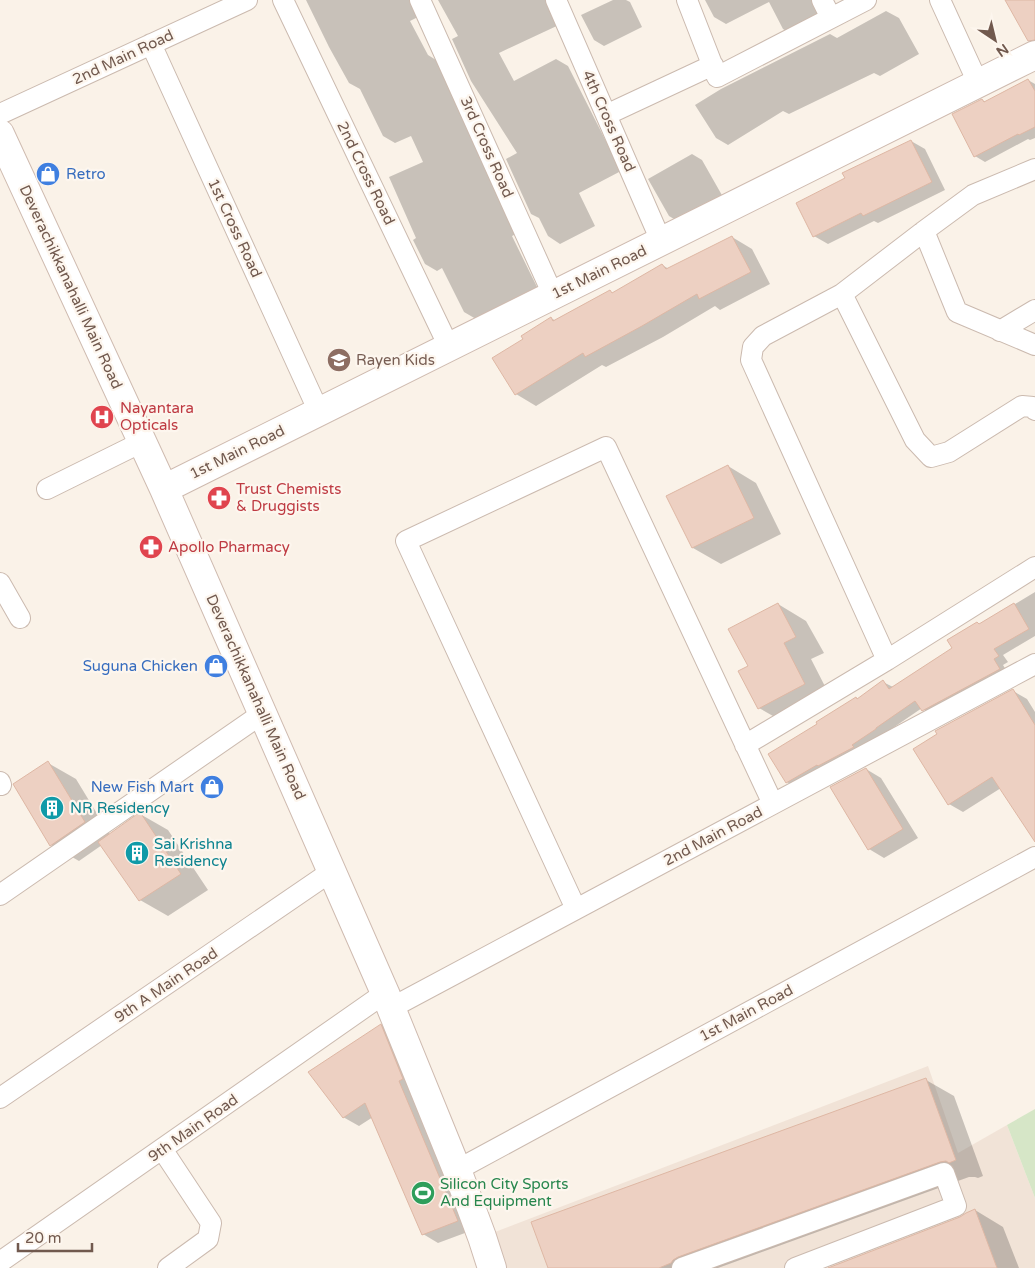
<svg xmlns="http://www.w3.org/2000/svg" width="1035" height="1268" viewBox="0 0 1035 1268" font-family="'Varela Round',sans-serif">
	<rect width="100%" height="100%" fill="#faf2e8"/>
	<path fill="#f1e3d7" d="M928,1066L958,1153L1007,1125L1035,1198V1268H492L482,1237Z"/>
	<path fill="#d6e6c7" d="M1035,1109V1198L1007,1125Z"/>
	<path fill="#0003" d="M306,0H423L422,15L410,21L428,55L436,60L520,232L512,236L538,289L476,319L464,312L442,268L437,271L425,264L413,240L416,238L389,177L423,162L411,136L395,143L383,136L360,89L349,83L329,47Z
		M438,0H549L561,24L499,53L514,81L556,59L568,66L621,171L579,193L595,226L560,244L548,236L539,218L531,214L506,159L517,153L471,81L452,39L458,36Z
		M613,0H626L630,2L642,27L604,46L594,40L581,15Z
		M705,0H825L827,20L795,36L783,29L769,2L726,24L714,17Z
		M886,11L899,18L919,54L880,76L874,73L789,114L783,111L728,145L716,138L695,105L721,89L830,34L837,38Z
		M1028,80L1035,84V138L1030,140L1028,139L985,162L975,156L982,100L986,102Z
		M911,141L925,149L945,190L878,223L874,221L828,244L814,236L846,179Z
		M692,154L702,160L723,197L679,222L669,216L648,179Z
		M732,237L752,249L770,284L720,310L715,306L663,337L606,367L602,365L536,406L516,394L494,358L525,339L551,318L556,321L610,292L614,294L662,265L669,269Z
		M728,466L756,483L781,534L721,564L693,548Z
		M1035,592V636L1003,655L1008,662L1003,665L1009,675L932,716L922,708L884,734L797,788L787,782L770,754L819,724L856,698L858,700L883,682L893,687L953,648L980,625Z
		M778,604L806,621L824,653L811,659L832,700L787,724L759,708L749,667Z
		M1013,691L1027,699L1035,712V835L1001,788L963,812L949,804L915,749Z
		M48,763L76,779L110,835L140,814L168,830L208,890L168,916L140,900L102,845L79,861L51,845Z
		M866,769L881,778L918,838L884,858L869,849Z
		M381,1025L396,1034L473,1230L438,1243L423,1234L373,1117L359,1126L343,1117Z
		M926,1080L954,1096L983,1176L978,1178L975,1177H969L718,1268H549Z
		M975,1210L1003,1227L1019,1268H832L961,1218Z"/>
	<path fill="#edd0c2" stroke="#deb7a4" d="M1005,0H1035V40L1028,41Z
		M1028,79L1035,91V127L1019,135L1018,134L974,157L952,114L982,99L984,102Z
		M911,140L932,182L863,216L861,213L813,237L796,203L845,178L842,173Z
		M732,236L751,272L699,299L697,294L642,326L585,357L583,353L515,395L492,358L523,339L521,336L551,317L553,321L610,290L612,293L662,264L666,269Z
		M728,465L754,518L692,548L666,496Z
		M778,603L796,637L784,643L805,684L758,709L738,671L748,666L728,629Z
		M1014,603L1029,629L994,649L999,656L994,659L1000,669L922,711L915,701L876,728V729L852,745L854,747L818,766L817,765L786,783L768,754L817,724L816,722L856,697L857,699L883,680L889,689L952,648L947,640L977,622L979,624Z
		M1013,689L1035,725V842L992,777L948,805L913,749L937,734L935,731Z
		M48,761L85,822L50,846L13,784Z
		M866,768L903,829L868,850L830,787Z
		M140,812L181,874L139,901L98,842Z
		M381,1024L403,1079L399,1081L458,1221L422,1235L365,1103L343,1118L308,1072Z
		M926,1078L956,1160L949,1163L946,1161L940,1162L678,1257L673,1260L671,1263L659,1268H548L531,1222Z
		M975,1209L997,1268H828L960,1217L966,1213Z"/>
	<g fill="none" stroke-linecap="round" stroke-linejoin="round">
		<g stroke="#cbbaaf" stroke-width="22">
			<path id="street" d="M283,0L449,347
				M420,0L553,295
				M556,0L661,241
				M687,0L717,77L866,0
				M822,0L831,18
				M940,0L978,83
				M151,44L319,412
				M0,114L247,0
				M606,115L713,65
				M1035,169L973,195L924,231L842,294L763,336L753,347L751,360L887,660L1035,567
				M924,231L957,312L1035,345
				M842,294L915,440L931,457L949,452L1022,406L1033,407L1035,410
				M1000,331L1035,310
				M47,489L142,442
				M0,583L20,618
				M745,745L887,660
				M0,782L1,785
				M0,895L263,713
				M576,909L406,541L606,447L773,804
				M391,1008L1035,664
				M0,1098L332,871
				M162,1149L211,1223L208,1239L168,1268
				M457,1170L1035,857
				M0,1262L385,993
				M682,1268L944,1173L956,1206L795,1268"/>
		</g>
		<g stroke="#cfbbb0" stroke-width="30">
			<path id="secondary" d="M0,134L164,489L385,993L457,1170L482,1237L492,1268
				M164,489L1035,55"/>
		</g>
		<use href="#street" stroke="#fff" stroke-width="20"/>
		<use href="#secondary" stroke="#fff" stroke-width="28"/>
	</g>
	<defs>
		<g id="shop-disc" transform="scale(1.25)"><circle r="9.5" fill="#3f7fe0" stroke="#fdf6ee"/><path d="M-5-2.5h2.3a2.7 3.5 0 0 1 5.4 0H5L5.5 6h-11ZM-1.5-2.5h3a1.5 2.3 0 0 0-3 0Z" fill="#fff"/></g>
		<g id="school-disc" transform="scale(1.25)"><circle r="9.5" fill="#8d6e63" stroke="#fdf6ee"/><path d="M0-5L7-2L0 1L-7-2ZM-4 1L0 2.5L4 1V4Q0 6-4 4Z" fill="#fff"/></g>
		<g id="hospital-disc" transform="scale(1.25)"><circle r="9.5" fill="#e0444e" stroke="#fdf6ee"/><path d="M-5-5h3v3.5h4V-5h3V5h-3V1.5h-4V5h-3Z" fill="#fff"/></g>
		<g id="pharmacy-disc" transform="scale(1.25)"><circle r="9.5" fill="#e0444e" stroke="#fdf6ee"/><path d="M-2-6h4v4h4v4h-4v4h-4v-4h-4v-4h4Z" fill="#fff"/></g>
		<g id="building-disc" transform="scale(1.25)"><circle r="9.5" fill="#0f9aa8" stroke="#fdf6ee"/><path d="M-4-6H4V6H1V3H-1V6H-4ZM-2.5-4.3h1.7v1.8h-1.7ZM.8-4.3h1.7v1.8H.8ZM-2.5-1h1.7V.8h-1.7ZM.8-1h1.7V.8H.8Z" fill="#fff"/></g>
		<g id="stadium-disc" transform="scale(1.25)"><circle r="9.5" fill="#2e9e5b" stroke="#fdf6ee"/><path d="M0-5a6.5 5 0 1 0 0 10a6.5 5 0 1 0 0-10ZM-3.5-1.8h7v3.6h-7Z" fill="#fff"/></g>
	</defs>
	<g fill-rule="evenodd">
		<use href="#shop-disc" x="48" y="174"/>
		<use href="#school-disc" x="339" y="360"/>
		<use href="#hospital-disc" x="102" y="417"/>
		<use href="#pharmacy-disc" x="219" y="498"/>
		<use href="#pharmacy-disc" x="151" y="547"/>
		<use href="#shop-disc" x="216" y="666"/>
		<use href="#shop-disc" x="212" y="787"/>
		<use href="#building-disc" x="52" y="808"/>
		<use href="#building-disc" x="137" y="853"/>
		<use href="#stadium-disc" x="423" y="1193"/>
	</g>
	<g text-anchor="middle" dominant-baseline="central" stroke-width="4.5" stroke-linejoin="round" paint-order="stroke">
		<g font-size="15" fill="#71594e" stroke="#fdf6ee">
			<text transform="translate(123 57) rotate(-25)">2nd Main Road</text>
			<text transform="translate(609 121) rotate(66)">4th Cross Road</text>
			<text transform="translate(487 147) rotate(66)">3rd Cross Road</text>
			<text transform="translate(366 173) rotate(64)">2nd Cross Road</text>
			<text transform="translate(235 228) rotate(65)">1st Cross Road</text>
			<text transform="translate(599 272) rotate(-26)">1st Main Road</text>
			<text transform="translate(71 287) rotate(65)">Deverachikkanahalli Main Road</text>
			<text transform="translate(237 452) rotate(-26)">1st Main Road</text>
			<text transform="translate(256 697) rotate(66)">Deverachikkanahalli Main Road</text>
			<text transform="translate(713 836) rotate(-28)">2nd Main Road</text>
			<text transform="translate(166 985) rotate(-34)">9th A Main Road</text>
			<text transform="translate(746 1013) rotate(-28)">1st Main Road</text>
			<text transform="translate(193 1128) rotate(-35)">9th Main Road</text>
		</g>
		<g font-size="15" fill="#366cbe" stroke="#fdf6ee" text-anchor="end">
			<text x="66" y="174" text-anchor="start">Retro</text>
			<text x="198" y="666">Suguna Chicken</text>
			<text x="194" y="787">New Fish Mart</text>
		</g>
		<g font-size="15" fill="#785e54" stroke="#fdf6ee" text-anchor="start">
			<text x="356" y="360">Rayen Kids</text>
		</g>
		<g font-size="15" fill="#be3a42" stroke="#fdf6ee" text-anchor="start">
			<text x="120" y="408">Nayantara<tspan x="120" dy="17">Opticals</tspan></text>
			<text x="236" y="489">Trust Chemists<tspan x="236" dy="17">&amp; Druggists</tspan></text>
			<text x="168" y="547">Apollo Pharmacy</text>
		</g>
		<g font-size="15" fill="#0d838f" stroke="#fdf6ee" text-anchor="start">
			<text x="70" y="808">NR Residency</text>
			<text x="154" y="844">Sai Krishna<tspan x="154" dy="17">Residency</tspan></text>
		</g>
		<g font-size="15" fill="#27864d" stroke="#fdf6ee" text-anchor="start">
			<text x="440" y="1184">Silicon City Sports<tspan x="440" dy="17">And Equipment</tspan></text>
		</g>
	</g>
	<g transform="translate(995 40) rotate(145)" stroke="#fdf6ee" stroke-width="4" paint-order="stroke">
	<path d="M0-4L9 19L0 12L-9 19Z" fill="#71594e"/>
	<text y="-8" font-size="14" font-weight="bold" text-anchor="middle" fill="#71594e">N</text>
	</g>
	<path d="M18 1243v8h74v-8" fill="none" stroke="#71594e" stroke-width="2.5"/>
	<text x="25" y="1243" font-size="15" fill="#71594e" stroke="#fdf6ee" stroke-width="4" paint-order="stroke">20 m</text>
</svg>
